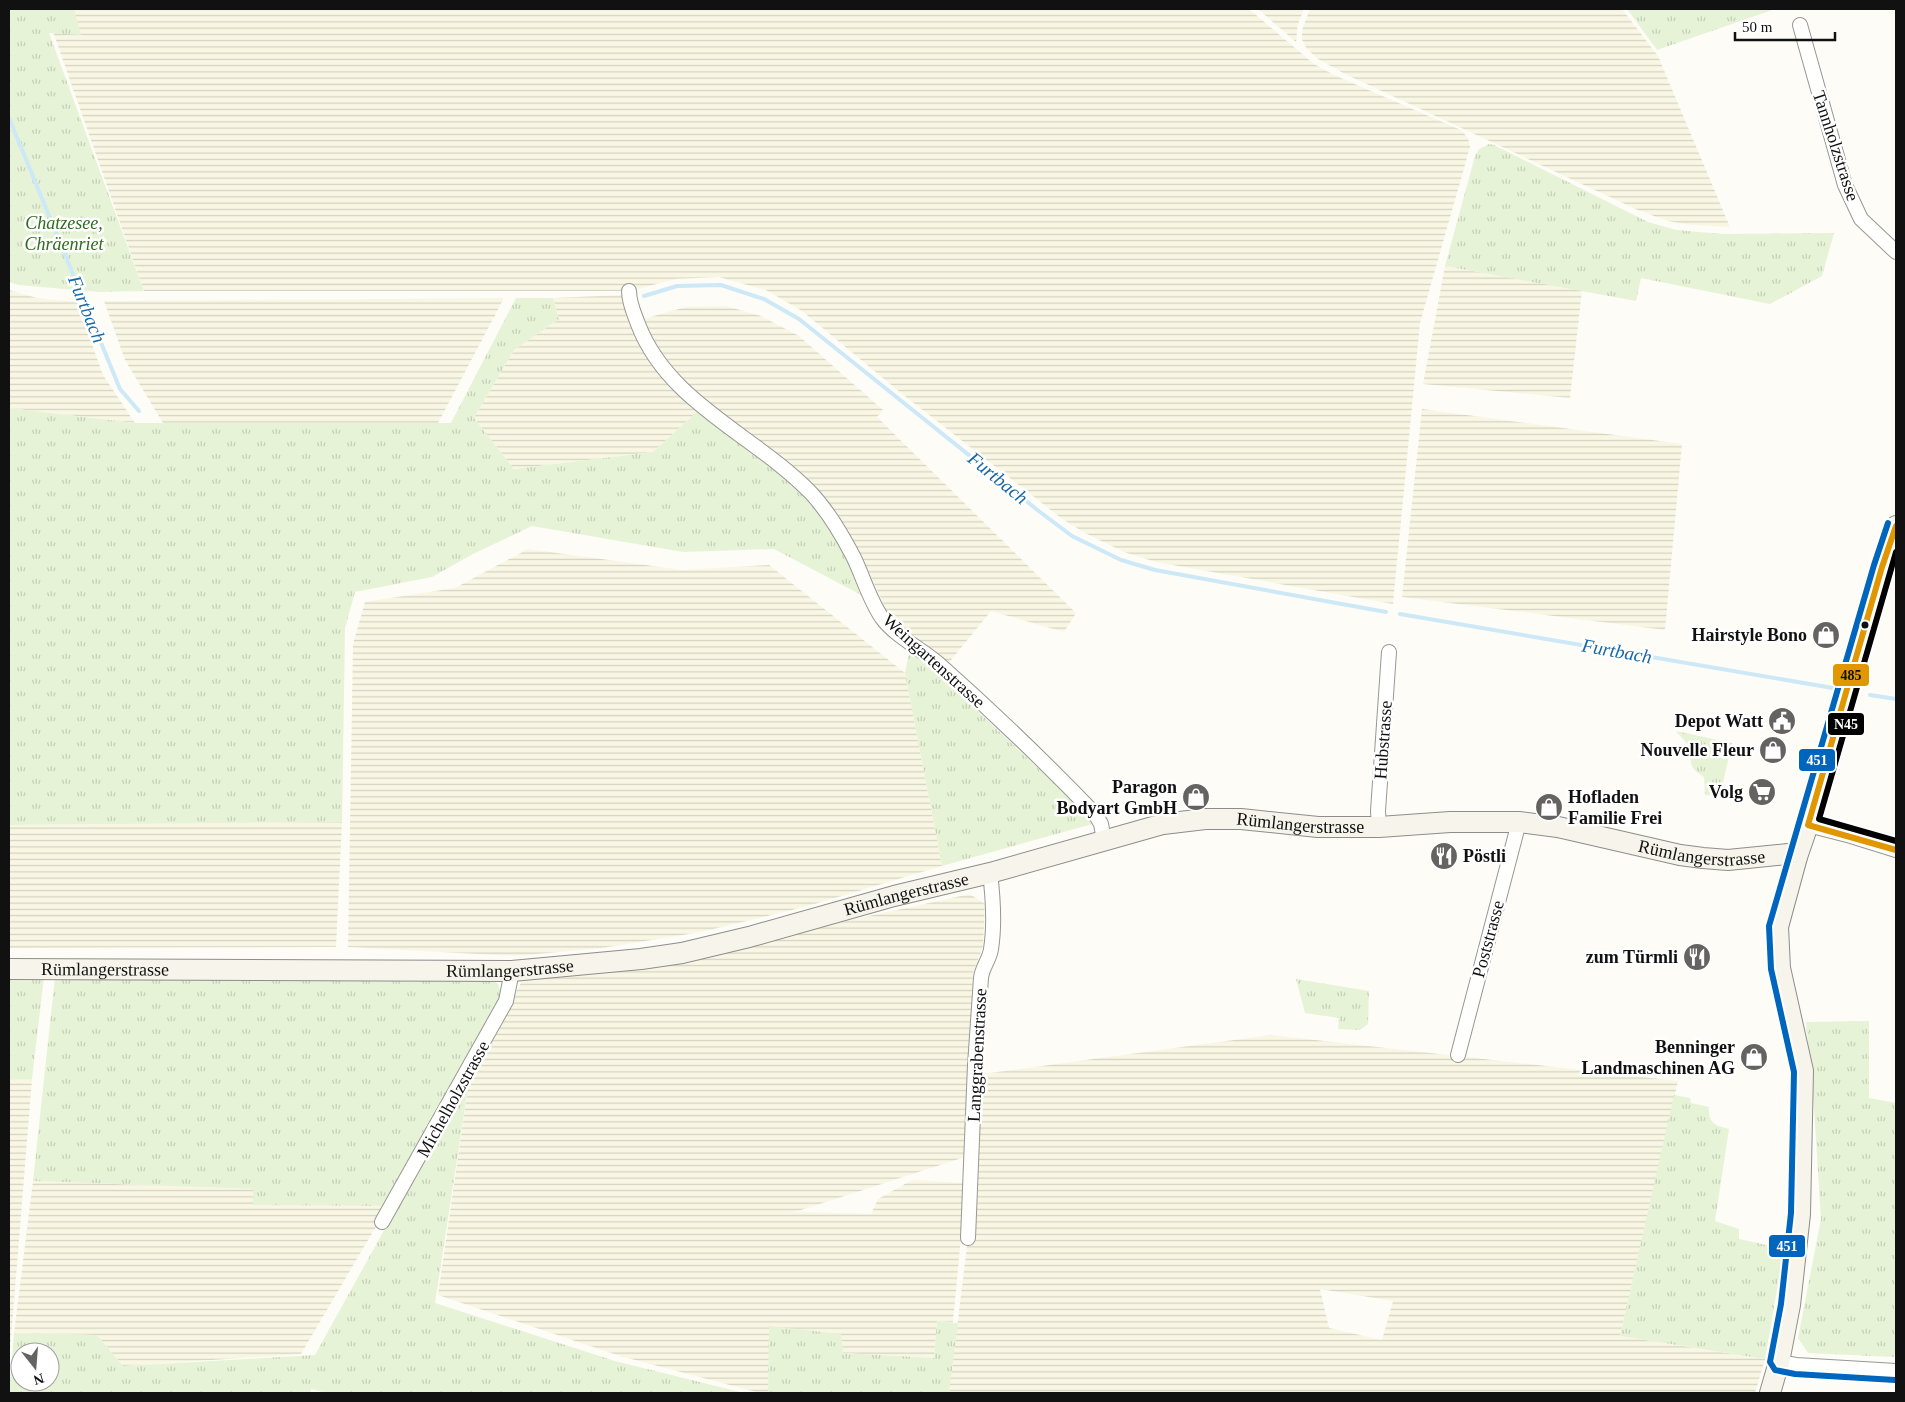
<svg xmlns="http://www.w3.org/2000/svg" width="1905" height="1402" viewBox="0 0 1905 1402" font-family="'Times New Roman',serif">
	<defs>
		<pattern id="farmland-rules" width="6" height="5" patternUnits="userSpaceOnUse" patternTransform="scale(1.25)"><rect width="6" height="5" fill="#f9f7e4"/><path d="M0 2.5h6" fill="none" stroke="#d4d3c3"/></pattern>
		<pattern id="grass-tufts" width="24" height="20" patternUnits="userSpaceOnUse" patternTransform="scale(1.25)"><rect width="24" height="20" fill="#e7f3d7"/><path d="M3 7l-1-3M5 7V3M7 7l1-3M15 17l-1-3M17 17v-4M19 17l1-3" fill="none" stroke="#c5cfb8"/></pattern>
	</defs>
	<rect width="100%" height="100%" fill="#fdfcf7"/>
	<path fill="url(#farmland-rules)" fill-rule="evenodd" d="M45,9H1249L1314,64L1334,75L1461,130L1468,138L1470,147L1420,323L1393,604L1156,562L1124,552L1085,533L1061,518L901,393L802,311L766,290L719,277L676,279L629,291H144Z
		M1258,9H1304L1298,24L1296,42Z
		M1310,9H1622L1658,56L1730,227L1690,225L1668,221L1640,211L1345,74L1318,59L1307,49L1302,40V30Z
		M1445,266L1582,290L1570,398L1423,384Z
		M9,290L37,298L77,302L103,375L135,423L9,408Z
		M623,295L640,342L700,409L653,452L514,469L474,418L514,350L559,319L553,298Z
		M504,298L438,423H163L125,360L104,301Z
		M726,306L761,316L799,336L883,410L877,417L1076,613L1064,632L991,611L947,665L891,620L866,566L828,504L703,400L674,373L655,346L643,319L686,307Z
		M1422,409L1682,444L1665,630L1402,597Z
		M528,549L682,570L769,565L905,673L942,866L808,906L701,932L602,948L516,956L348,947L353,644L365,602L455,588Z
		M342,822L336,947L9,948V825Z
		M970,894L985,904L983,946L973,973L965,1157L795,1212L871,1214L878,1199L912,1180L966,1183L953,1322L937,1321L934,1358L843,1353L770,1326L768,1393H760L620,1356L438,1295L470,1075L521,983L527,978L805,930Z
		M1271,1035L1678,1081L1620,1336L1765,1359L1755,1393H949L968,1238L975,1075ZM1320,1289L1393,1301L1382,1340L1329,1328Z
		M32,1079L9,1364V1080Z
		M33,1181L253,1189V1205L388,1206L301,1354L123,1366L97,1335L14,1333Z"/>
	<path fill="url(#grass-tufts)" fill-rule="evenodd" d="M9,9H74L81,35L49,33L144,291L98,292L19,285L9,282Z
		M1627,9H1775L1657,50Z
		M1489,144L1494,145L1648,222L1676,230L1722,234L1834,233L1822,276L1770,304L1641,278L1636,301L1445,266L1475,156L1479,149Z
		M516,298H553L559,319L514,350L474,418L514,469L653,452L700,409L760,456L810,500L849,557L865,597L774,549L683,552L532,526L473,554L432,577L355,592L345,628L342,822L9,825V408L135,423H451Z
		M910,647L1096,823L942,866L905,673Z
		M1676,731L1732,743L1720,796L1705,795L1704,777C1687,767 1693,764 1688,747C1686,741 1680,736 1676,731Z
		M9,976L44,977L32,1079L9,1080Z
		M55,977L493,980L498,984L502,995L388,1206L253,1205V1189L33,1181Z
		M1296,979L1369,991L1368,1024L1360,1030L1338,1029L1339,1018L1305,1013Z
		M1869,1021V1098L1896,1103V1349L1894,1357L1808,1353L1798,1338L1821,1219L1814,1108L1806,1022Z
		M470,1075L435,1303L615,1361L744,1393H328L311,1389V1393H9L14,1333L97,1335L123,1366L315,1355ZM20,1352H50V1382H20Z
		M1674,1095L1690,1098L1691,1103L1709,1107C1708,1123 1715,1126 1729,1129L1715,1221L1739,1229V1239L1784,1249L1765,1359L1620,1336Z
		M937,1321L958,1323L949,1393H768L769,1326L841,1334L843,1353L934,1358Z"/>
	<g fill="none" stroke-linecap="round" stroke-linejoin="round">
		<path stroke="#cde8f7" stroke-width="4" d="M9,118L120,389L139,411
			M644,296L677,286L721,285L764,299L799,319L1040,512L1072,536L1121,560L1155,570L1386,612
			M1400,614L1833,688
			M1870,695L1896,699"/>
		<g stroke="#979795" stroke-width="16">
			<path id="street" d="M1800,25L1845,185L1861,219L1896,252
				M629,291C629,303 634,313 638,324C668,403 755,435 811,493C828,511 842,535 853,556C863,576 869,599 882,618C895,636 923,650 940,665C994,713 1046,763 1096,815L1101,824L1104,840
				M1808,825L1851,836L1896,850
				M1379,827L1378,811L1389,652
				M1458,1055L1519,822
				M382,1222L506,1001L512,971
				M968,1238L975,1065L981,978C982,967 990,959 991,949C995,924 993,897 990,873
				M1779,1362L1796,1365L1896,1371"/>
		</g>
		<g stroke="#8e8d8b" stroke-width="22">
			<g id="secondary">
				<path id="s1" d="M9,969L512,971L641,959L682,953L749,937L894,896L990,873L1163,824L1205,819H1241L1318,827H1379L1450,822H1519L1558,827L1680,855L1703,858L1728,860L1788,854L1797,857"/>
				<path d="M1770,1393L1779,1362L1790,1305L1800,1214L1803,1071L1780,968L1778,927L1797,857L1808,825L1882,567L1896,526"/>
			</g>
		</g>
		<use href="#street" stroke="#fffffe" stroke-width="14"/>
		<use href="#secondary" stroke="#f6f4eb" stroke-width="20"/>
		<g stroke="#fff" stroke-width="10">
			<path id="bus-1" d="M1808,825L1882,567L1896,526
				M1808,825L1896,850"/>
		</g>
		<g stroke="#fff" stroke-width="10">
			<path id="bus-2" d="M1888,523L1874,565L1769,926L1771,969L1794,1072L1791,1213L1781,1304L1770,1362L1775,1370L1795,1374L1895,1380"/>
		</g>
		<g stroke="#fff" stroke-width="10">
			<path id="bus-3" d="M1896,552L1819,819L1896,841"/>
		</g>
		<use href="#bus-1" stroke="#e09702" stroke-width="6"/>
		<use href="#bus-2" stroke="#0065bd" stroke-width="6"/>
		<use href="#bus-3" stroke="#000" stroke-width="6"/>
	</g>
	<defs>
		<g id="shop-disc" transform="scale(1.4375)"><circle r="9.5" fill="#646362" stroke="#fff"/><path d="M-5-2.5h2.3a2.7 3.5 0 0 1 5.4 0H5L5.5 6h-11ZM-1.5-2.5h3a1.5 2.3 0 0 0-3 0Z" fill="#fff"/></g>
		<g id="civic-disc" transform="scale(1.4375)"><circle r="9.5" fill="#646362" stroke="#fff"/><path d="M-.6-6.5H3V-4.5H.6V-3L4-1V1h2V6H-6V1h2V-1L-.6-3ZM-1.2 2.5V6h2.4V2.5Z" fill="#fff"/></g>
		<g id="supermarket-disc" transform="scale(1.4375)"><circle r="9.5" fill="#646362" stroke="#fff"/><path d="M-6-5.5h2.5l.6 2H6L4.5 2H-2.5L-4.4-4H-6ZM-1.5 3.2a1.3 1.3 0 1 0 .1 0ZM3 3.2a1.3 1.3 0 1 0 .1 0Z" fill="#fff"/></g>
		<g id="restaurant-disc" transform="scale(1.4375)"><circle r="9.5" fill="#646362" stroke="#fff"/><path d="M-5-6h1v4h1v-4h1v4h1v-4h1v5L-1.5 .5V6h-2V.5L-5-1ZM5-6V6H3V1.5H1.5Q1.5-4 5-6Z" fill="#fff"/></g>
	</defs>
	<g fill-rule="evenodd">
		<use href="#shop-disc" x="1826" y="635"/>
		<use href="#civic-disc" x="1782" y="721"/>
		<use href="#shop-disc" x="1773" y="750"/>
		<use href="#supermarket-disc" x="1762" y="792"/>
		<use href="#shop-disc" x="1196" y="797"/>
		<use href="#shop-disc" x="1549" y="807"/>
		<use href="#restaurant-disc" x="1444" y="856"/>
		<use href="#restaurant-disc" x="1697" y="957"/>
		<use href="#shop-disc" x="1754" y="1057"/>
	</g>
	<circle fill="#111" stroke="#fff" stroke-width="2" cx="1865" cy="625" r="4.5"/>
	<g text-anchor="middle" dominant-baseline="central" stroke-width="5" stroke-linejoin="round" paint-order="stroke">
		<g font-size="18" fill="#111" stroke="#fff">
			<text transform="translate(1836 146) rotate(72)">Tannholzstrasse</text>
			<text transform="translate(934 661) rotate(42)">Weingartenstrasse</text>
			<text transform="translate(1383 740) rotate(-86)">Hubstrasse</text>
			<text stroke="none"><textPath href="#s1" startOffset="1310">Rümlangerstrasse</textPath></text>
			<text stroke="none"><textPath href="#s1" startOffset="1715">Rümlangerstrasse</textPath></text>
			<text stroke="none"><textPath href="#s1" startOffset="906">Rümlangerstrasse</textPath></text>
			<text transform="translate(1488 939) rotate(-75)">Poststrasse</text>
			<text stroke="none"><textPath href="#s1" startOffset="501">Rümlangerstrasse</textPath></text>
			<text stroke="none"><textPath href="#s1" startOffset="96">Rümlangerstrasse</textPath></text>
			<text transform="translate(977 1055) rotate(-87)">Langgrabenstrasse</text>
			<text transform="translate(453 1099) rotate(-61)">Michelholzstrasse</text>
		</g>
		<g font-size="18" font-style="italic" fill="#2f6b1f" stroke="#fff">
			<text x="64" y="223">Chatzesee,<tspan x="64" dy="21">Chräenriet</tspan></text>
		</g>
		<g font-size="18" font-weight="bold" fill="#111" stroke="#fff" text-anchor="end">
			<text x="1807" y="635">Hairstyle Bono</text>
			<text x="1763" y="721">Depot Watt</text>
			<text x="1754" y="750">Nouvelle Fleur</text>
			<text x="1177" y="787">Paragon<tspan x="1177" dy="21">Bodyart GmbH</tspan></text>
			<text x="1743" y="792">Volg</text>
			<text x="1568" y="797" text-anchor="start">Hofladen<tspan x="1568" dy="21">Familie Frei</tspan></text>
			<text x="1463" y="856" text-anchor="start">Pöstli</text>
			<text x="1678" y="957">zum Türmli</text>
			<text x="1735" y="1047">Benninger<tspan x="1735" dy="21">Landmaschinen AG</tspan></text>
		</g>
		<g font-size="19" font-style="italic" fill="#1768a6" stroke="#fff">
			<text transform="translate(87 309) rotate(68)">Furtbach</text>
			<text transform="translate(998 478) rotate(39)">Furtbach</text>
			<text transform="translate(1617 651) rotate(10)">Furtbach</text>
		</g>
	</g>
	<g stroke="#fff" stroke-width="2">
		<rect x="1832" y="663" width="38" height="24" rx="5" fill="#e09702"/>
		<rect x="1827" y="712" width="38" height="24" rx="5" fill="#000"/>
		<rect x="1798" y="748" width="38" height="24" rx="5" fill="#0065bd"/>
		<rect x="1768" y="1234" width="38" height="24" rx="5" fill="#0065bd"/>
	</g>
	<g font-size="14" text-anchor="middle" font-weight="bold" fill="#fff">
		<text x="1846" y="729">N45</text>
		<text x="1817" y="765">451</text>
		<text x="1787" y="1251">451</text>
	</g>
	<g font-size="14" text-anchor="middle" font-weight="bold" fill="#111">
		<text x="1851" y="680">485</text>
	</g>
	<rect width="1905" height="1402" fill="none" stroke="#111111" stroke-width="20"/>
	<g transform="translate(35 1367) rotate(163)"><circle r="24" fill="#ffffff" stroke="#a0a0a0"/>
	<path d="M0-4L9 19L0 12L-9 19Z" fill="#646362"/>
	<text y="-8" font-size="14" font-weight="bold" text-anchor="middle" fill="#111111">N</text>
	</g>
	<path d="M1735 32v8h100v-8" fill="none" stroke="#111111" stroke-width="2.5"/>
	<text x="1742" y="32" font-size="15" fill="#111111" stroke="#ffffff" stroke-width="4" paint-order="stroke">50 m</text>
</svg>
